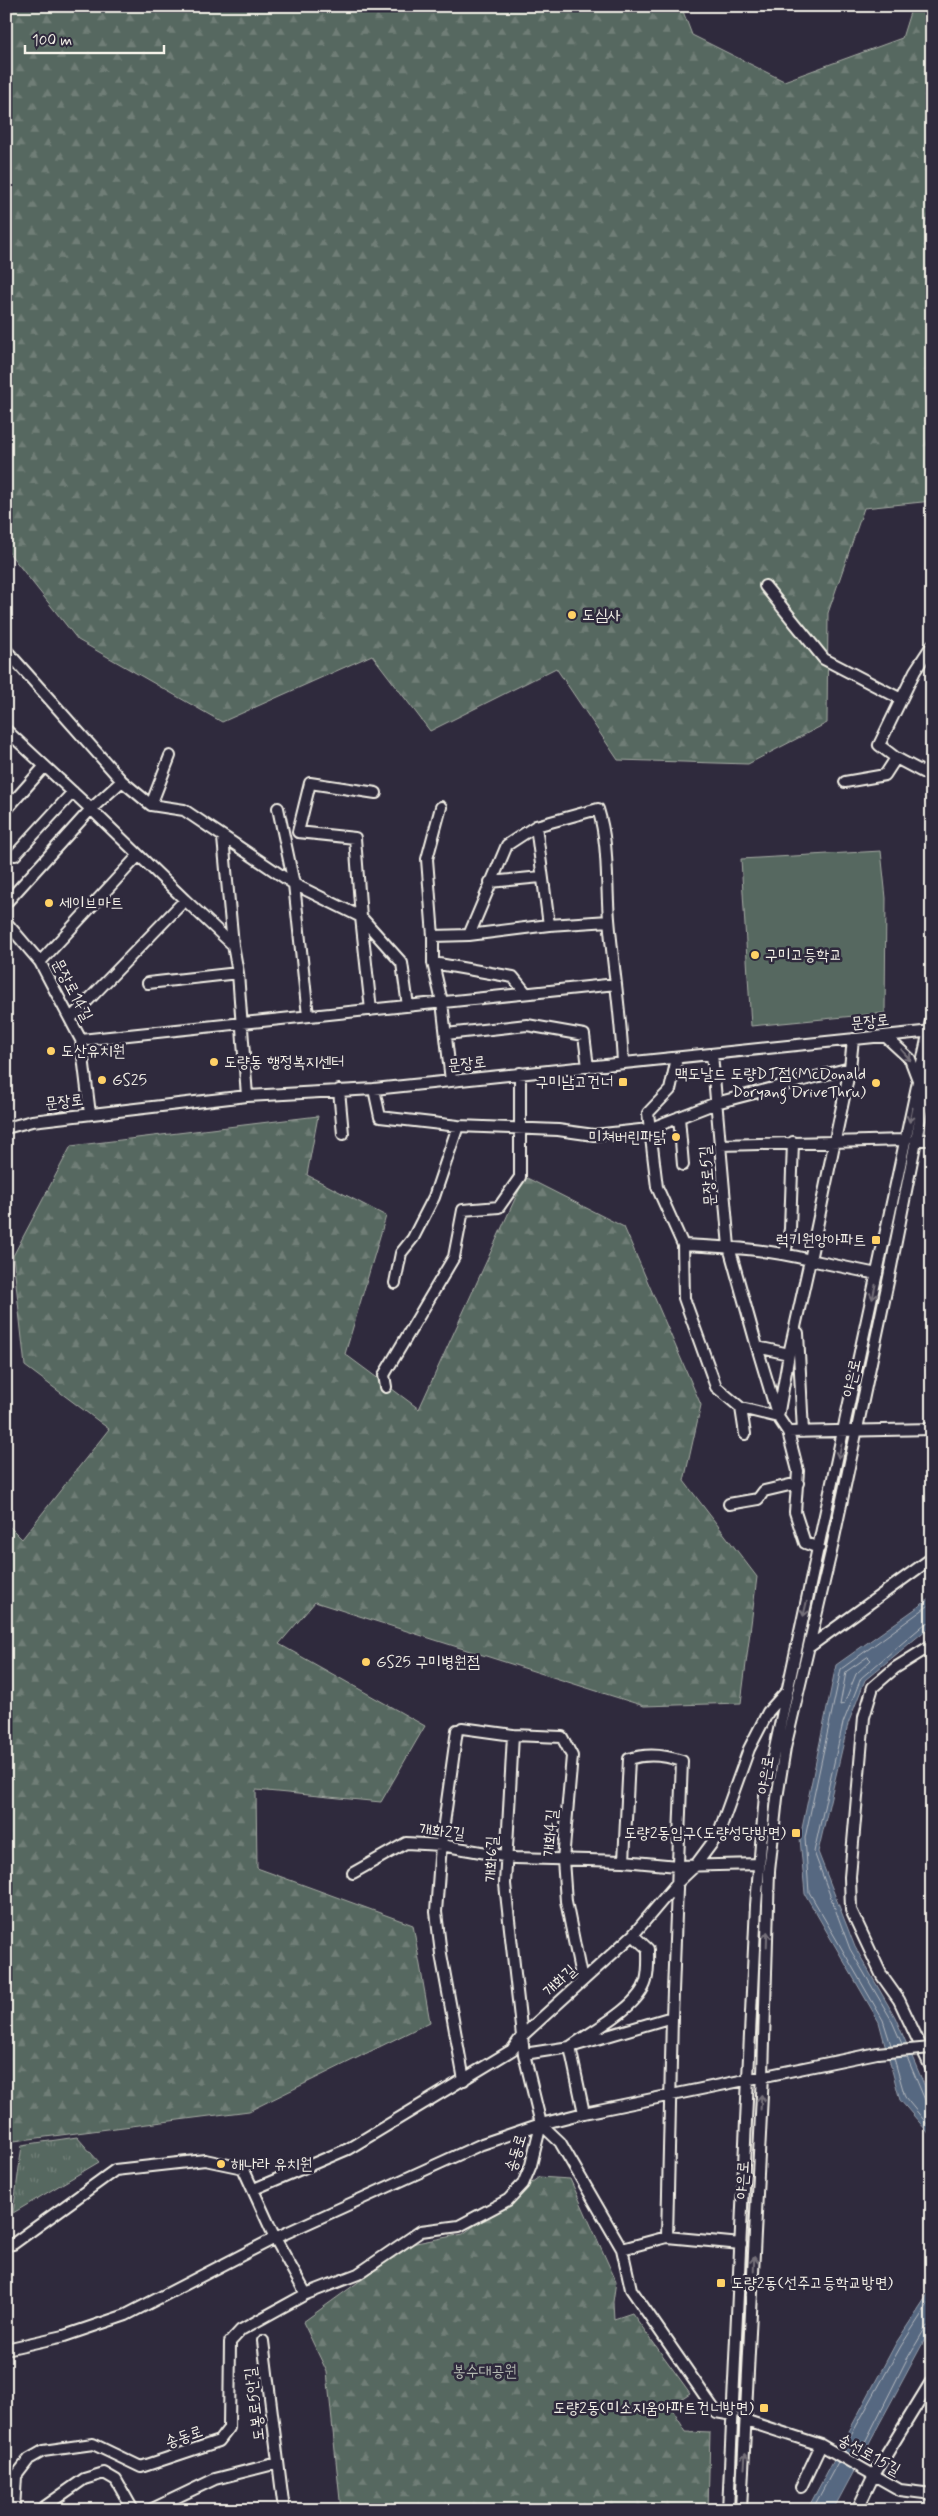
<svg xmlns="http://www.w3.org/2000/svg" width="938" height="2516" viewBox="0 0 938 2516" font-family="Mynerve,'Poor Story',sans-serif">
	<defs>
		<pattern id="grass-tufts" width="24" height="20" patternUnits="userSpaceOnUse" patternTransform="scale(1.25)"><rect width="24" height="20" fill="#576860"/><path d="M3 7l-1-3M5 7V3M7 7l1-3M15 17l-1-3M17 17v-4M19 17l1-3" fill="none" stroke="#707e77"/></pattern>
		<pattern id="forest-firs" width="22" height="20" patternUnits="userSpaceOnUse" patternTransform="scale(1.25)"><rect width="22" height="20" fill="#576860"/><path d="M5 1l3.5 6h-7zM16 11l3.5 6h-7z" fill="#707e77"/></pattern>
	</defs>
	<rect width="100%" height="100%" fill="#2f2a3d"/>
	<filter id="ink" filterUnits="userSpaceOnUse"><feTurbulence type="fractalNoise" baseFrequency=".02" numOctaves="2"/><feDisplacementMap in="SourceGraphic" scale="10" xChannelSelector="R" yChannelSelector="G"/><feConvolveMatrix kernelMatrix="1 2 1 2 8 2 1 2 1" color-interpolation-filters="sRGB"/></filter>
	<g filter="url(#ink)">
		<path fill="url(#grass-tufts)" stroke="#a6aca4" d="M77,2137L99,2162L13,2213L22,2145Z"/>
		<path fill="url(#forest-firs)" stroke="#a6aca4" d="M6,6H681L692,35L784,81L902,38L912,6H932V501L864,508L828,613L827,723L748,764L618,760L556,668L430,731L372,655L222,722L78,640L6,549Z
			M318,1116L307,1175L386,1216L345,1354L419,1409L525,1177L624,1227L701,1405L684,1481L757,1577L741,1703L644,1706L315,1602L279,1644L425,1726L381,1802L256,1790L257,1868L413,1925L430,2022L249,2111L6,2142V1523L22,1539L109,1429L25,1366L13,1256L71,1146Z
			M539,2177L570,2179L616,2281L613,2302L614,2319L632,2313L690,2393L670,2406L686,2432L710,2433L708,2510H341L327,2372L303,2322L411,2244L463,2234Z"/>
		<path fill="#576860" stroke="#a6aca4" d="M881,851L886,898L885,1013L751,1026L741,859Z"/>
		<path fill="#566781" stroke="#959eaa" d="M932,1597V1625L865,1680L848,1724L818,1852L855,1947L895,2017L932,2103V2137L900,2100L879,2022L805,1894L800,1838L836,1665Z
			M932,2288V2326L833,2510H807L896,2343Z"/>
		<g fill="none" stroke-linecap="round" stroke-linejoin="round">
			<path stroke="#b5babf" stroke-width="1" d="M868,1657L871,1660L856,1674L844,1704L840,1705L846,1672Z
				M902,2044L891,2019L850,1949L814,1852L843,1723L861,1678L926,1623L932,1622
				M891,2045L883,2020L809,1892L805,1838L841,1669L932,1603
				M907,2057L925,2100L932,2103
				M894,2058L905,2097L932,2130
				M843,2450L901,2346L932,2298
				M857,2458L907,2359L926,2327L932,2324
				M812,2510L838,2462"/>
			<g stroke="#f4f1e8" stroke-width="14">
				<path id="minor" d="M765,586L824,659L901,699
					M932,645L915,671L879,745L896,758L932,777
					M6,650L122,781L151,805L184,810L294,884
					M6,730L91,809L122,781
					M926,773L932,762
					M845,782L885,775L896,758
					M376,793L310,783L298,832L355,838L361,917L402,963L408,1006
					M151,805L170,756
					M278,808L294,884
					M6,810L44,767
					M536,826L549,925
					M223,838L233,945
					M15,855L73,792
					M490,882L541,877
					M6,903L91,809L185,900
					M609,921L549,925L469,935L507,845L536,826L598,809C609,844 606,882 609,919C613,967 621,1014 623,1063
					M6,922L40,962L81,1040L90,1114
					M433,936L427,859L441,807
					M40,962L138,856
					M433,963L513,977L526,993
					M148,983L238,973
					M308,1016L294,884L361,917L371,1010
					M71,1018L185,900L233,945L238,973L247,1096
					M446,1034L527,1025L584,1035L588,1067
					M885,1036L910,1059L918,1080
					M81,1040L616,984
					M712,1054L729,1247L757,1347
					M677,1058L670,1090L648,1113L657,1187L683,1245L684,1298L716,1387L741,1408L778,1417L789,1354L810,1260C768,1249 726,1247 683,1245
					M850,1068L810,1260L877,1274
					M451,1081L442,1002L433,963V936L469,935
					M374,1089L380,1117L458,1126L558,1130L594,1135L649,1129L716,1103L850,1068L853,1039
					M339,1090L343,1134
					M679,1117L683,1165
					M6,1128L32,1121L247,1096L374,1089L932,1031
					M915,1140H932
					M720,1145L905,1140
					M785,1254L790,1229L793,1142
					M395,1283L401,1253L413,1238L434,1197L458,1126
					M798,1333L803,1432
					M789,1354L757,1347L778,1417L788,1432L798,1471L795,1512L805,1543L819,1548
					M386,1387L384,1375L454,1257L463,1210L499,1207L520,1177V1073
					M741,1408L745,1434
					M788,1432L932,1429
					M729,1504L758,1499L764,1491L798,1483
					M932,1645L895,1668L873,1687L864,1717L850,1877L851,1910L882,1976L899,2000L932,2070
					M809,1647L932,1558
					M457,1730L441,1845L436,1912L441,1954L464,2080
					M513,1735L562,1737L572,1756L563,1860L566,1901L582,1981
					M624,1861L629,1759C647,1753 665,1755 682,1761L672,2017L667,2237
					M353,1873L406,1843L441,1845L515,1858L624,1861L677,1866L759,1864
					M524,2054L570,2047L672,2017
					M584,2113L570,2047C592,2031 639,2007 646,1981C649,1970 648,1960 648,1949L633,1935
					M541,2124L560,2142L622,2249L631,2289L716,2412L733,2415
					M254,2189L348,2149L512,2050L522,2036L633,1935L677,1883L695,1866L718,1835L749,1749L768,1712L785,1693
					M6,2245L13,2244L115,2170L205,2160L243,2168L275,2238L306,2294
					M622,2249L667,2237L741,2244
					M263,2341L284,2510
					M6,2349L64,2336L126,2315L275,2238L482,2144L541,2124L584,2113L877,2053
					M747,2421L821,2445L900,2490L932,2494
					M801,2487L821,2445
					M14,2510L16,2476L29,2459L43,2451L93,2444L141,2467L219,2441L229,2428L230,2342L241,2330L306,2294L358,2274L421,2231L459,2226L508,2200L523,2184L531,2165L541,2124L524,2054L505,1884L513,1735L462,1728
					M40,2510L84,2479L104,2473L116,2480L133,2510
					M150,2510L215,2479L278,2463
					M728,2510L756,1905L765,1795L932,1016
					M741,2510L763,2075L769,1871L777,1798L785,1748L831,1552L889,1277L932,1059
					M857,2510L874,2475L932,2380"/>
			</g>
			<use href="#minor" stroke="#2f2a3d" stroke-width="10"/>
			<g stroke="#f4f1e8" stroke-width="14" stroke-linecap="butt">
				<path id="minor-bridge" d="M877,2053L931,2048"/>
			</g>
			<use href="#minor-bridge" stroke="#2f2a3d" stroke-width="10"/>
		</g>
		<defs><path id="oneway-shaft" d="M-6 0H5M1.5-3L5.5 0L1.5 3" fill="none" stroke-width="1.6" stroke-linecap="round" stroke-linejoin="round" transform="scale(1.25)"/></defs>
		<g stroke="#747079">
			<use href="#oneway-shaft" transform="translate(906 1055) rotate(50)"/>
			<use href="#oneway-shaft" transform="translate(911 1115) rotate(102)"/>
			<use href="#oneway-shaft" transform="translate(874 1292) rotate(102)"/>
			<use href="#oneway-shaft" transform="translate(840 1451) rotate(102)"/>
			<use href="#oneway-shaft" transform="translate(805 1609) rotate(103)"/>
			<use href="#oneway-shaft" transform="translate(767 1939) rotate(-88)"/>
			<use href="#oneway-shaft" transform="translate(761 2102) rotate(-87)"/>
			<use href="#oneway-shaft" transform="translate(754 2264) rotate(-88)"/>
			<use href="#oneway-shaft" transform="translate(745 2461) rotate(-86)"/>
		</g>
	</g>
	<g fill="#ffd166" stroke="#2f2a3d" stroke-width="2">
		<circle cx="572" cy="615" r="5"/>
		<circle cx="49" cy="903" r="5"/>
		<circle cx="755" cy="955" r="5"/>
		<circle cx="51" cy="1051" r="5"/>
		<circle cx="214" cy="1062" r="5"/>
		<circle cx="102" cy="1080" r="5"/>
		<rect x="618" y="1077" width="10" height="10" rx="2.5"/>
		<circle cx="876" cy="1083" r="5"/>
		<circle cx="676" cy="1137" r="5"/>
		<rect x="871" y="1235" width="10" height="10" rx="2.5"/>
		<circle cx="366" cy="1662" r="5"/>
		<rect x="791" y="1828" width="10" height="10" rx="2.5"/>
		<circle cx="221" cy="2164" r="5"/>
		<rect x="716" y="2278" width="10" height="10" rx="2.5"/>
		<rect x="759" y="2403" width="10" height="10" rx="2.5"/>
	</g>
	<g text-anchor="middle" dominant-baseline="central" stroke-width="5" stroke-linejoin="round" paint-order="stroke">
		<g font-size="16" fill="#f4f1e8" stroke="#2f2a3d" text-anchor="start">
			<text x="582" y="615">도심사</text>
			<text x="59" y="903">세이브마트</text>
			<text x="765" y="955">구미고등학교</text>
			<text x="61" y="1051">도산유치원</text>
			<text x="224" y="1062">도량동 행정복지센터</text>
			<text x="866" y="1074" text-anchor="end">맥도날드 도량DT점(McDonald<tspan x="866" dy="18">Doryang DriveThru)</tspan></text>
			<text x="112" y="1080">GS25</text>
			<text x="613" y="1082" text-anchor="end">구미남고건너</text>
			<text x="666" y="1137" text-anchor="end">미쳐버린파닭</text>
			<text x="866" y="1240" text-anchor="end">럭키원앙아파트</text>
			<text x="376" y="1662">GS25 구미병원점</text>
			<text x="786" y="1833" text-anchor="end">도량2동입구(도량성당방면)</text>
			<text x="231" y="2164">해나라 유치원</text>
			<text x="731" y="2283">도량2동(선주고등학교방면)</text>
			<text x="754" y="2408" text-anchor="end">도량2동(미소지움아파트건너방면)</text>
		</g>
		<g font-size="16" fill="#f4f1e8" stroke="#2f2a3d">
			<text transform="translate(72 990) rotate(62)">문장로14길</text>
			<text transform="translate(870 1022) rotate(-6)">문장로</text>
			<text transform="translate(467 1064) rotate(-6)">문장로</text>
			<text transform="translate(64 1102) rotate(-7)">문장로</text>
			<text transform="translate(708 1176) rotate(-95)">문장로5길</text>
			<text transform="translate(852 1378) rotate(-78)">야은로</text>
			<text transform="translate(766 1775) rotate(-81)">야은로</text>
			<text transform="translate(442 1832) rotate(6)">개화2길</text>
			<text transform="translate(551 1833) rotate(-86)">개화4길</text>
			<text transform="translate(492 1859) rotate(-88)">개화6길</text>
			<text transform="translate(560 1981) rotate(-43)">개화길</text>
			<text transform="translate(516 2153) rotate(-73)">송동로</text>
			<text transform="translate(743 2180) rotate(-87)">야은로</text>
			<text transform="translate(255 2404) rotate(-97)">도봉로5안길</text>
			<text transform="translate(184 2437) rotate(-19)">송동로</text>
			<text transform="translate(869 2455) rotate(29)">송선로15길</text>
		</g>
		<g font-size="16" fill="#b5bab2" stroke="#2f2a3d">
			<text x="485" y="2371">봉수대공원</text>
		</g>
	</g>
	<rect width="938" height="2516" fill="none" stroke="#2f2a3d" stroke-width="25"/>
	<rect x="12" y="12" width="913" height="2491" fill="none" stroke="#f4f1e8" stroke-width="2" filter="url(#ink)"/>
	<path d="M25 45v8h139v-8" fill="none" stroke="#f4f1e8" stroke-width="2.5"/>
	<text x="32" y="45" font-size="15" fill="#f4f1e8" stroke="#2f2a3d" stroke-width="4" paint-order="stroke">100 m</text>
</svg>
